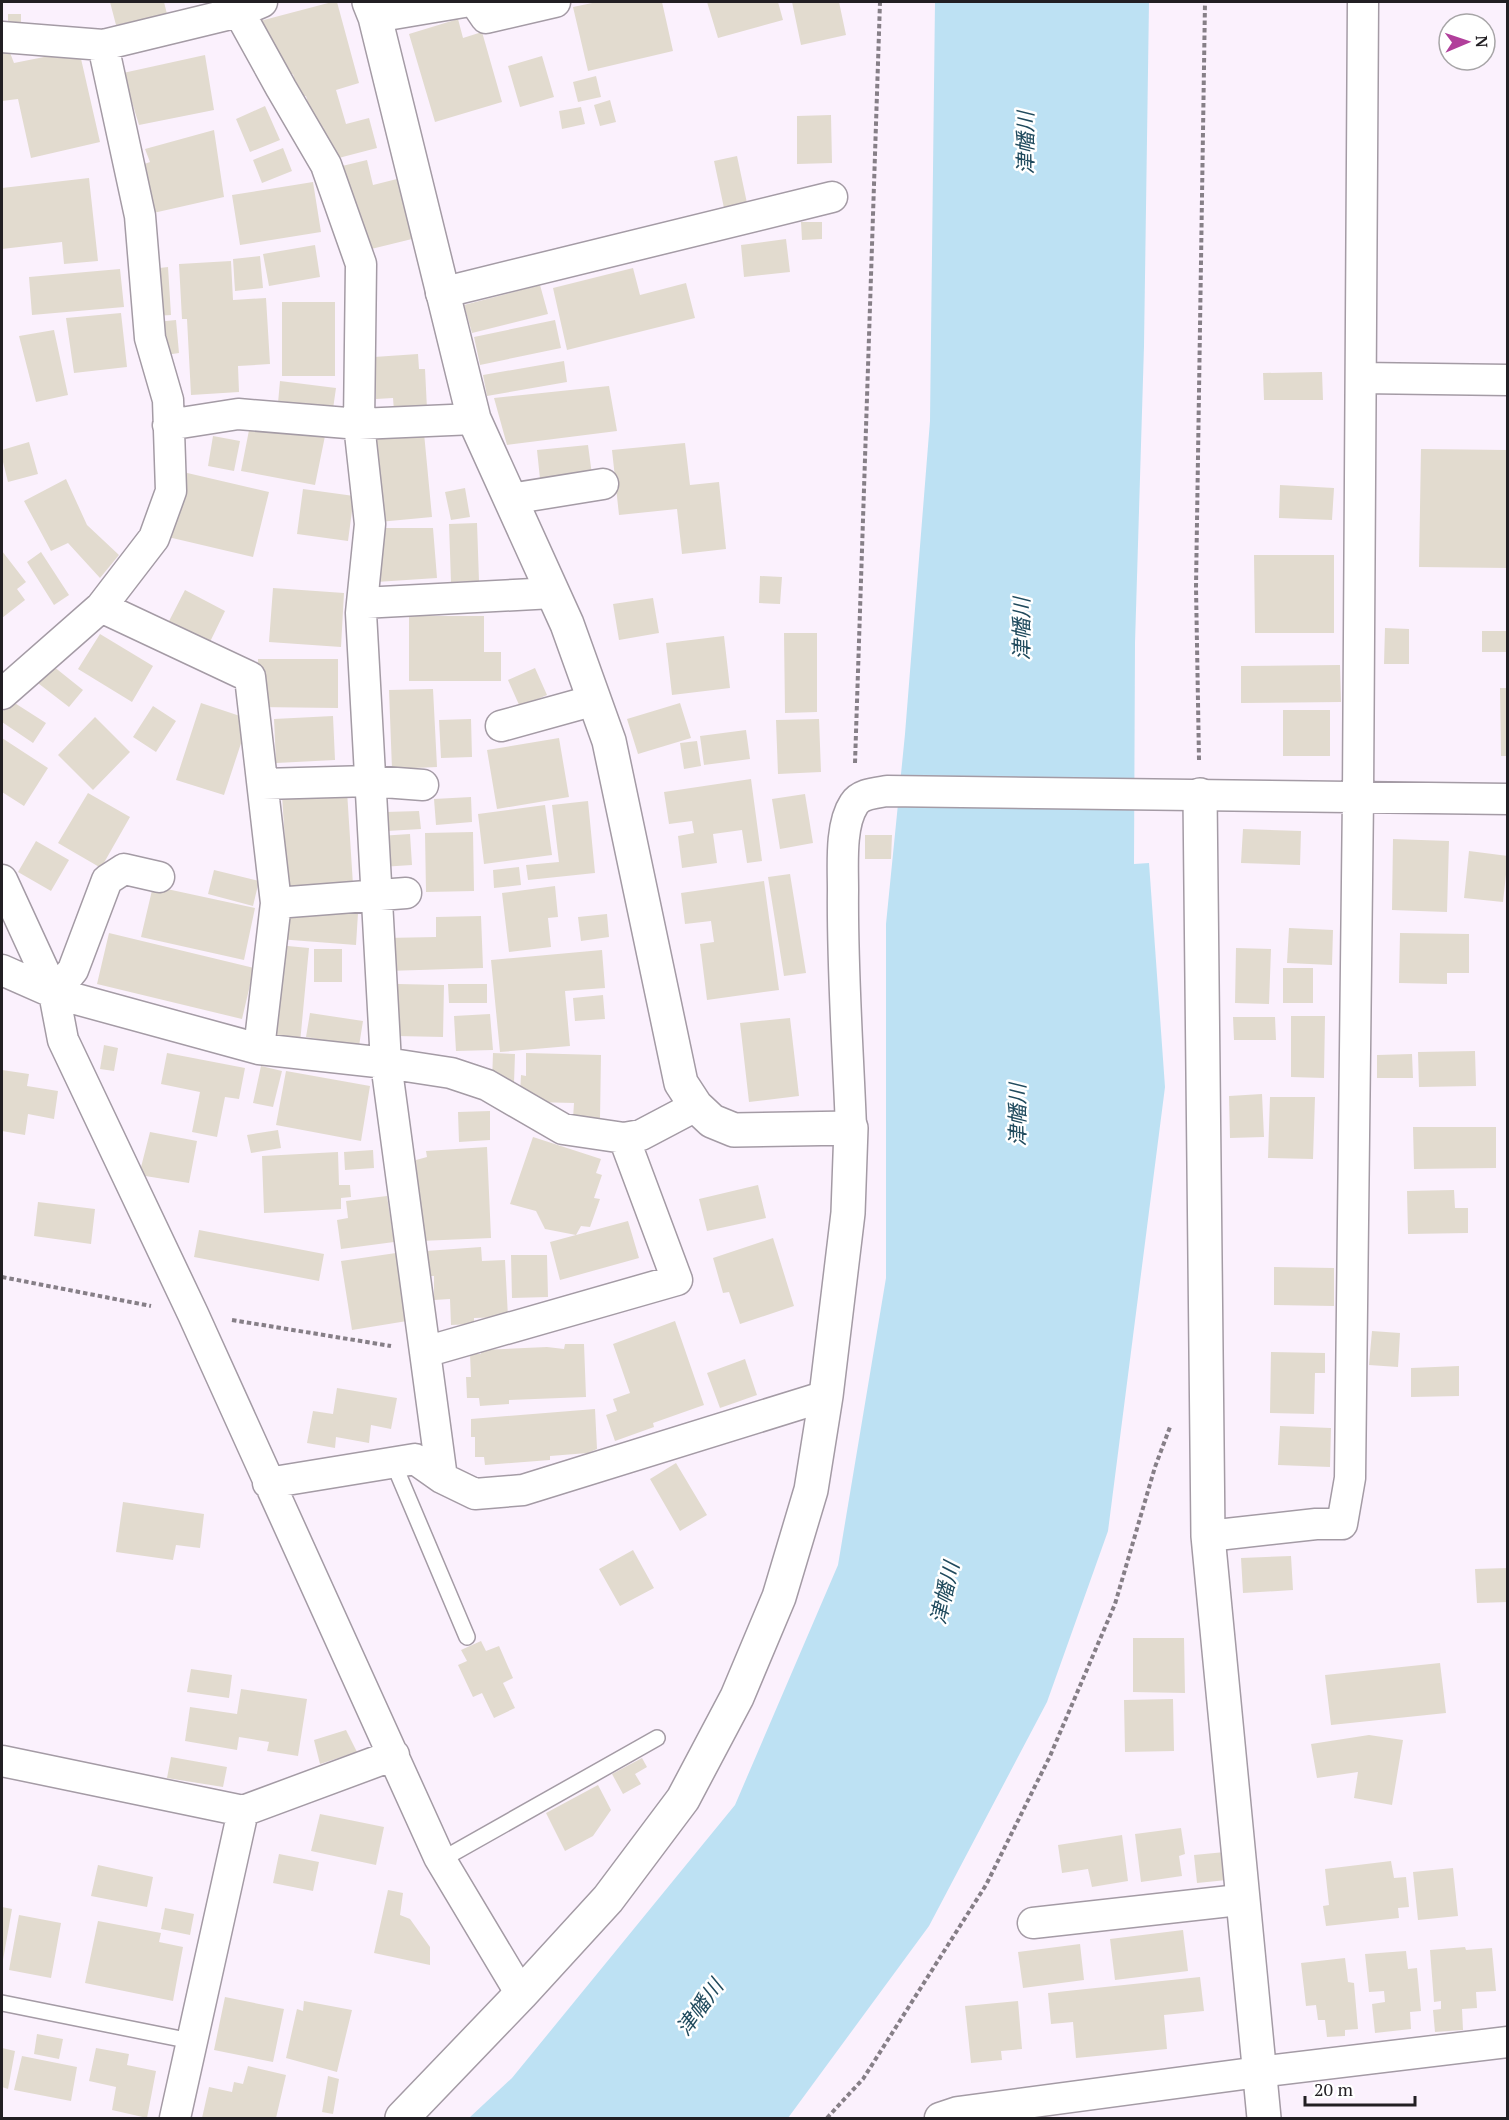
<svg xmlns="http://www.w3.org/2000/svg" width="1509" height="2120" viewBox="0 0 1509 2120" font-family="'PT Serif','Noto Sans JP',serif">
	<rect width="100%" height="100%" fill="#fbf1fd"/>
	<path fill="#bde1f3" d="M935,2H1149L1144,346L1135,643L1134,864L1149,863L1165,1087L1108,1531L1047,1702L929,1926L788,2118H469L512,2078L735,1805L838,1565L886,1278V924L905,734L930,421Z"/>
	<path fill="#e2dbcf" d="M110,2H164L167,14L116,25Z
		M332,2H337L359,83L336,90L346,124L369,118L377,148L331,160L323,127L315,130L306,96L299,98L293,74L287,76L280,54L269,57L260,21Z
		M597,2H662L673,51L588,71L573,7Z
		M707,2H778L783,20L718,38Z
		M792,2H839L846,35L801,45Z
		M8,14H21V25L8,24Z
		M458,19L463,38L482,32L502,102L435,122L409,34Z
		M2,45H7L14,63L79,50L100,142L31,158L18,99L2,101Z
		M205,55L214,110L139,125L123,73Z
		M542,56L554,97L520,107L508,66Z
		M596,76L601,97L578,102L573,82Z
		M610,100L616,122L600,126L594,105Z
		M265,106L280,140L250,152L236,119Z
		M581,107L585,124L562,129L559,111Z
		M831,115L832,163L797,164V116Z
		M214,130L224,197L140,216L136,167L150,162L145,149Z
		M283,148L292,171L262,183L253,160Z
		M737,156L747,203L724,208L714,161Z
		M367,160L373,185L397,179L412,239L359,252L338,167Z
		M89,178L98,261L64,264L62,242L2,249V188Z
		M313,182L321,232L240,245L232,195Z
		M801,222H822V239L802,240Z
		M786,239L790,272L744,277L741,245Z
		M315,245L320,277L269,286L263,254Z
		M260,256L263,288L235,291L233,259Z
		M231,261L233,300L266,298L270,364L238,366L239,392L191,395L187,319H182L179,264Z
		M168,267L171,315L154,316L151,269Z
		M633,268L640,295L686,283L695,318L567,350L553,288Z
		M120,269L124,307L32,315L29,277Z
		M540,285L548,314L472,333L464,305Z
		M282,302H335V376H282Z
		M121,313L127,367L74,373L66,318Z
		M176,320L179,353L159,356L156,322Z
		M555,320L561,348L480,365L474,337Z
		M54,330L68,395L36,402L19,336Z
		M418,354L419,369H425L427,409L394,411L393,398L376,399L374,357Z
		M564,361L567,382L487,396L483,375Z
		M1322,372L1323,400H1264L1263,373Z
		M280,381L336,388L333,409L278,403Z
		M609,386L617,431L507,445L494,398Z
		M251,420L325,436L315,485L241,471Z
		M424,433L432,517L379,522L371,438Z
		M213,436L240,441L234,471L208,466Z
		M29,442L38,474L8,482L2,458V450Z
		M685,443L690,485L719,482L726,549L682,554L677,509L619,515L612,450Z
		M588,445L592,475L540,479L537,450Z
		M1421,449L1508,450V568L1419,567Z
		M183,472L269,492L253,557L168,537Z
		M66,479L87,525L119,555L100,578L68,543L51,551L24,501Z
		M1280,485L1334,488L1332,520L1279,518Z
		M465,488L470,517L451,520L445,492Z
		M303,489L354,496L348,541L297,534Z
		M477,523L479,581L451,582L449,524Z
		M376,528H433L437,578L376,582Z
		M2,551L26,582L17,589L25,600L2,618Z
		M41,552L69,595L54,605L27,562Z
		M1254,555H1334V633H1255Z
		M760,576L782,577L780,604L759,603Z
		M273,588L344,593L341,647L269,642Z
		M185,590L225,611L208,646L167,625Z
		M653,598L659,633L619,640L613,604Z
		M409,616H484V652H501V681H409Z
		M1385,628L1409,629V664H1384Z
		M1482,631H1508V652H1482Z
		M784,633H817V712L785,713Z
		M100,634L153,666L132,702L78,669Z
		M724,636L730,688L672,695L666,643Z
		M258,659H338V708L257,707Z
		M48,662L83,690L69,707L34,680Z
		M1340,665L1341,702L1241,703V666Z
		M535,668L547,695L520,707L508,680Z
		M1500,688H1508V756H1501Z
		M433,689L437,767L392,769L389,690Z
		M10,700L46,723L33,743L2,722V713Z
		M201,703L249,719L224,795L176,780Z
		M680,703L691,738L638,754L627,719Z
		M153,706L176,721L156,752L133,737Z
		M1283,710H1330V756H1283Z
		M333,716L335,760L276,763L274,719Z
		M95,717L130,752L93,790L58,755Z
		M471,719L472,757L441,758L439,720Z
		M819,719L821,772L778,774L776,720Z
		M746,730L750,759L704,765L700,736Z
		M2,738L48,768L24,806L2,792Z
		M559,738L569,797L497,809L487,750Z
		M697,741L701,766L684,769L680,743Z
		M751,779L762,861L747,863L742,830L713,834L717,863L682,868L678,836L694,833L692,821L669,824L664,792Z
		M347,791L353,885L288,889L282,795Z
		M88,793L130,817L101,868L58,843Z
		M805,794L813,843L780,849L772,799Z
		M471,797L472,822L436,825L434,799Z
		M588,801L595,873L528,880L526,865L559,862L552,805Z
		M545,805L552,855L484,864L478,814Z
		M419,811L421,829L387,831L385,812Z
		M1243,829L1301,831L1300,865L1241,863Z
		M473,832L474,891L426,892L425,833Z
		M410,834L412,865L381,867L379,836Z
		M865,835H892L891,859H865Z
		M1393,839L1449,841L1447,912L1392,910Z
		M36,841L69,860L51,891L18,872Z
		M1469,851L1508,856L1503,902L1464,898Z
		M519,867L521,885L494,888L493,870Z
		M214,870L259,881L253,906L208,894Z
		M790,874L806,973L784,976L768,877Z
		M764,881L779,990L707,1000L700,944L714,942L711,921L685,924L681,893Z
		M153,886L255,908L244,960L141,937Z
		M555,886L558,917L548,918L551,947L509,952L502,893Z
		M280,907L358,913L356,945L278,939Z
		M607,914L609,937L581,941L578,917Z
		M481,916L483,968L387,971L386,938L436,937V917Z
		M1289,928L1333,930L1332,965L1287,963Z
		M109,933L254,968L242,1019L97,984Z
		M1400,933L1469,934V973H1447V984L1399,983Z
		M277,945L309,948L300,1043L268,1040Z
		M1236,948L1271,949L1269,1004L1235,1003Z
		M314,949H342V982H314Z
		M602,950L605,988L565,991L570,1046L500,1052L491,960Z
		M1283,968H1313V1003H1283Z
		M398,984L444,985L443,1037L397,1036Z
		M448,984H487V1003H449Z
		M603,995L605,1019L575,1021L573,998Z
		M310,1013L363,1021L359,1046L306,1037Z
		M490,1014L493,1050L456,1051L454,1016Z
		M1291,1016H1325L1324,1078L1291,1077Z
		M1233,1017H1275L1276,1040H1234Z
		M790,1018L799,1096L749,1102L740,1023Z
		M104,1045L118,1048L114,1071L100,1069Z
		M1475,1051L1476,1086L1419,1087L1418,1052Z
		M167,1053L245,1068L239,1099L225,1097L217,1137L192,1132L200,1092L161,1084Z
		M493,1053L515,1054L514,1083L492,1082Z
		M526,1053L601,1055L600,1119H573L574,1103L532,1102L533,1093H520L521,1075L526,1076Z
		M1412,1054L1413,1078H1377V1055Z
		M261,1066L282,1071L273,1107L253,1103Z
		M2,1070L29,1074L27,1086L58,1091L54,1119L28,1114L25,1135L2,1131Z
		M286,1071L370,1086L361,1141L276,1125Z
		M1262,1094L1264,1137L1230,1138L1229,1096Z
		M1270,1097H1315L1313,1159L1268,1158Z
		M490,1111V1140L459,1142L458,1112Z
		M1413,1127H1496V1168L1414,1169Z
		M278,1130L281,1148L251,1153L247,1135Z
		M150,1132L197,1141L189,1183L139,1175Z
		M533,1137L601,1159L596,1173L602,1175L594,1198L600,1199L590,1227L581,1226L576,1235L545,1229L536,1211L510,1204Z
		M487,1147L491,1238L420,1241L416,1160L427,1157L426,1151Z
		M373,1150L374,1168L345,1170L344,1152Z
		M338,1152L339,1185H350L351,1197L341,1198V1209L264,1213L262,1156Z
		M758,1185L766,1218L707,1231L699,1199Z
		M1454,1190L1455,1208H1468V1233L1408,1234L1407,1191Z
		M387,1196L394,1242L341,1249L337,1220L348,1218L346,1201Z
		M38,1202L95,1209L91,1244L34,1236Z
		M628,1221L639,1258L560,1280L550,1242Z
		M199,1230L324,1254L319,1281L194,1257Z
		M773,1238L794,1306L740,1324L729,1292L723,1293L713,1258Z
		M481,1247L482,1261L505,1260L508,1317L474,1318V1324L451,1325L450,1299L434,1300V1276H426V1251Z
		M396,1253L407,1321L352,1330L341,1261Z
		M511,1255H547L548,1297L512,1298Z
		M1274,1267L1334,1268V1306L1274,1305Z
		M675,1321L704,1405L653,1423L654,1427L615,1441L606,1415L617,1411L613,1399L630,1393L613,1344Z
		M1372,1331L1400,1333L1398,1367L1369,1365Z
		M565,1344H584L586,1397L509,1400V1404L480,1406L479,1398H467L466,1377H471L470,1354H481V1350L547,1347L564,1349Z
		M1271,1352L1325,1353V1373H1315L1314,1414L1270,1413Z
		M745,1359L757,1395L720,1408L707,1373Z
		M1459,1366V1396L1411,1397V1368Z
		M337,1388L397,1398L391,1429L371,1425L369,1443L336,1437L335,1448L307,1443L313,1411L333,1414Z
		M595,1409L597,1449L588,1453L550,1456V1460L485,1465L484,1457H475V1437H471V1419Z
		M1280,1426L1331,1428L1330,1467L1278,1465Z
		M676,1463L707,1515L680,1531L650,1479Z
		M123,1502L204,1514L200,1548L176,1545L173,1560L116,1552Z
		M633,1550L654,1588L620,1606L599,1569Z
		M1291,1556L1293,1590L1243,1593L1241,1558Z
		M1508,1568V1602L1477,1603L1475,1569Z
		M1133,1638H1184L1185,1693L1133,1692Z
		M481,1641L486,1651L499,1646L513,1678L503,1683L515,1708L494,1718L482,1693L473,1697L458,1665L467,1661L461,1650Z
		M1440,1663L1446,1713L1331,1725L1325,1675Z
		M191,1669L232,1675L229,1698L187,1692Z
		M241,1689L307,1699L298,1756L267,1751L269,1742L239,1737L237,1750L185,1741L190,1707L237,1714Z
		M1173,1699L1174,1751L1125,1752L1124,1700Z
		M346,1730L357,1752L320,1764L314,1740Z
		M1369,1735L1403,1740L1392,1805L1354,1798L1358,1772L1317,1778L1311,1744Z
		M171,1757L227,1767L223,1787L167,1778Z
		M642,1758L647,1767L635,1774L641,1784L623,1794L612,1774Z
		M598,1785L611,1810L593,1836L565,1851L546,1813Z
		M320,1814L384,1827L376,1865L311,1851Z
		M1181,1828L1185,1854L1179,1856L1182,1876L1141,1882L1135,1834Z
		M1122,1835L1128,1881L1092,1887L1088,1869L1062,1873L1058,1845Z
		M1225,1852L1227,1880L1197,1883L1194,1855Z
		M279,1854L319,1862L313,1891L273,1883Z
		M1391,1861L1394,1878L1406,1877L1409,1907L1398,1908L1399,1918L1326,1926L1323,1906L1329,1905L1325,1869Z
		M98,1865L153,1877L147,1907L91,1896Z
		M1453,1868L1458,1916L1418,1920L1413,1872Z
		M388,1890L403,1893L400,1915L410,1919L430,1947V1965L374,1953Z
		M2,1907L12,1909L3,1960H2Z
		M165,1908L194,1914L190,1935L161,1929Z
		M19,1915L61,1923L51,1978L9,1970Z
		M98,1921L161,1933L159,1942L183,1947L173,2001L85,1983Z
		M1183,1930L1188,1971L1115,1980L1110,1939Z
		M1080,1944L1084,1980L1023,1988L1018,1952Z
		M1465,1947L1466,1950L1492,1948L1496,1991L1476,1992L1477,2008L1462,2009L1463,2030L1435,2032L1433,2010L1441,2009V2001L1434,2002L1430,1950Z
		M1406,1951L1408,1969L1417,1968L1421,2011L1410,2012L1411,2029L1375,2033L1372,2004L1385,2002L1384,1991L1369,1992L1365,1954Z
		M1345,1958L1348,1982L1354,1983L1358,2029L1345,2030V2036L1327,2037L1325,2020H1318L1316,2005L1306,2006L1301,1963Z
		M1200,1977L1204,2011L1164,2015L1167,2049L1076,2058L1073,2022L1051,2024L1048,1993Z
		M225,1997L284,2009L273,2062L214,2050Z
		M304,2001L352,2010L337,2072L286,2058L297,2009L303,2011Z
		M1018,2001L1022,2049L1001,2051L1002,2060L971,2063L965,2006Z
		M37,2034L63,2039L59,2059L34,2054Z
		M2,2048L15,2051L8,2089L2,2087Z
		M96,2048L129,2054L127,2065L156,2071L147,2118L112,2110L116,2087L89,2081Z
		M22,2056L77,2067L71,2101L14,2090Z
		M248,2066L286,2075L276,2118H202L209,2087L232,2092L234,2082L243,2084Z
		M328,2076L339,2079L333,2114L322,2112Z"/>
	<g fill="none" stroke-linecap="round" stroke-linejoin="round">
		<g stroke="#a49ba5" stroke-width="18">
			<path id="lane" d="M393,1462L467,1637
				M441,1860L657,1738
				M2,2003L191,2041"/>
		</g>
		<g stroke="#a49ba5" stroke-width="33">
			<path id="street" d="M237,2L239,12L281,88L326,165L361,264L359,424L370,524L361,613L386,1063L442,1478
				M475,2L486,18L555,2
				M375,17L464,2
				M2,37L103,45L239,12L262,2
				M441,293L832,197
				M1361,378L1508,380
				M168,425L238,414L359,424L474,419
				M510,499L603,484
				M362,603L553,593
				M101,607L250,677L276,903L259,1049
				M2,694L101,607L154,538L171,491L168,400L150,338L140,216L103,45
				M501,726L595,700
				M263,784L370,781L423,785
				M2,880L54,993L63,1040L193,1314L439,1857L521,1994
				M276,903L406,893
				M2,970L54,993L259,1049L386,1063L451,1073L487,1085L563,1129L624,1138L641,1135L696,1106
				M54,993L73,970L107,880L124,869L159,877
				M851,1128C848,1049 842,969 843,890C843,865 840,825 854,804C860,794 875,793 887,791L1508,799
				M425,1352L677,1280L624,1138
				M268,1483L415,1459L442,1478L475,1494L523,1490L826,1396
				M1208,1536L1316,1524H1342L1350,1478L1358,796L1363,2
				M2,1761L243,1811
				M1033,1923L1239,1900L1242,1897
				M175,2118L243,1811L394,1755
				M940,2118L958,2112L1259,2072L1508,2042"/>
		</g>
		<g stroke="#a49ba5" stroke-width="36">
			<path id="secondary" d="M369,2L375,17L474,419L567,624L609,741L681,1083L696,1106L712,1121L734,1130L851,1128L848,1213L826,1396L811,1490L779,1597L737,1697L683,1799L608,1899L521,1994L402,2118
				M1200,795L1208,1536L1264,2118"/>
		</g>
		<path stroke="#867f87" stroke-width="4" stroke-dasharray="4.5 3" stroke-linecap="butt" d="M1199,760L1196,587L1205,2
			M855,763L880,2
			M2,1277L151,1306
			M232,1320L391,1346
			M827,2118L863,2079L986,1885L1050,1756L1115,1604L1155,1467L1170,1427"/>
		<use href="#lane" stroke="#fff" stroke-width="15"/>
		<use href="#street" stroke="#fff" stroke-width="30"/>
		<use href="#secondary" stroke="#fff" stroke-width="33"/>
	</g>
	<g text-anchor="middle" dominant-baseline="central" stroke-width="5" stroke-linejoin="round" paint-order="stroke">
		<g font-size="21" font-style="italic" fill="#204a5d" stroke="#fff">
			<text transform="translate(1025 143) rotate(-90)">津幡川</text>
			<text transform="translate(1021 629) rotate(-90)">津幡川</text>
			<text transform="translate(1017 1115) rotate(-90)">津幡川</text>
			<text transform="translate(944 1593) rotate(-77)">津幡川</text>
			<text transform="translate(699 2007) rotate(-54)">津幡川</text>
		</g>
	</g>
	<rect width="1509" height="2120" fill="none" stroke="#221f23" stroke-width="6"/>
	<g transform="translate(1467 42) rotate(88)"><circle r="28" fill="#ffffff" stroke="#a7a5a7" stroke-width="1.5"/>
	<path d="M0-4.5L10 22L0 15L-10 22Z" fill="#b13f9b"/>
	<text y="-9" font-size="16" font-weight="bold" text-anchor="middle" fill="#221f23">N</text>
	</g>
	<path d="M1305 2096v9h110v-9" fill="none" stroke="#221f23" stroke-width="3"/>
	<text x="1314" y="2096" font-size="18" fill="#221f23" stroke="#ffffff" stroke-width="4.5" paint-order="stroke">20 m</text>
</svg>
